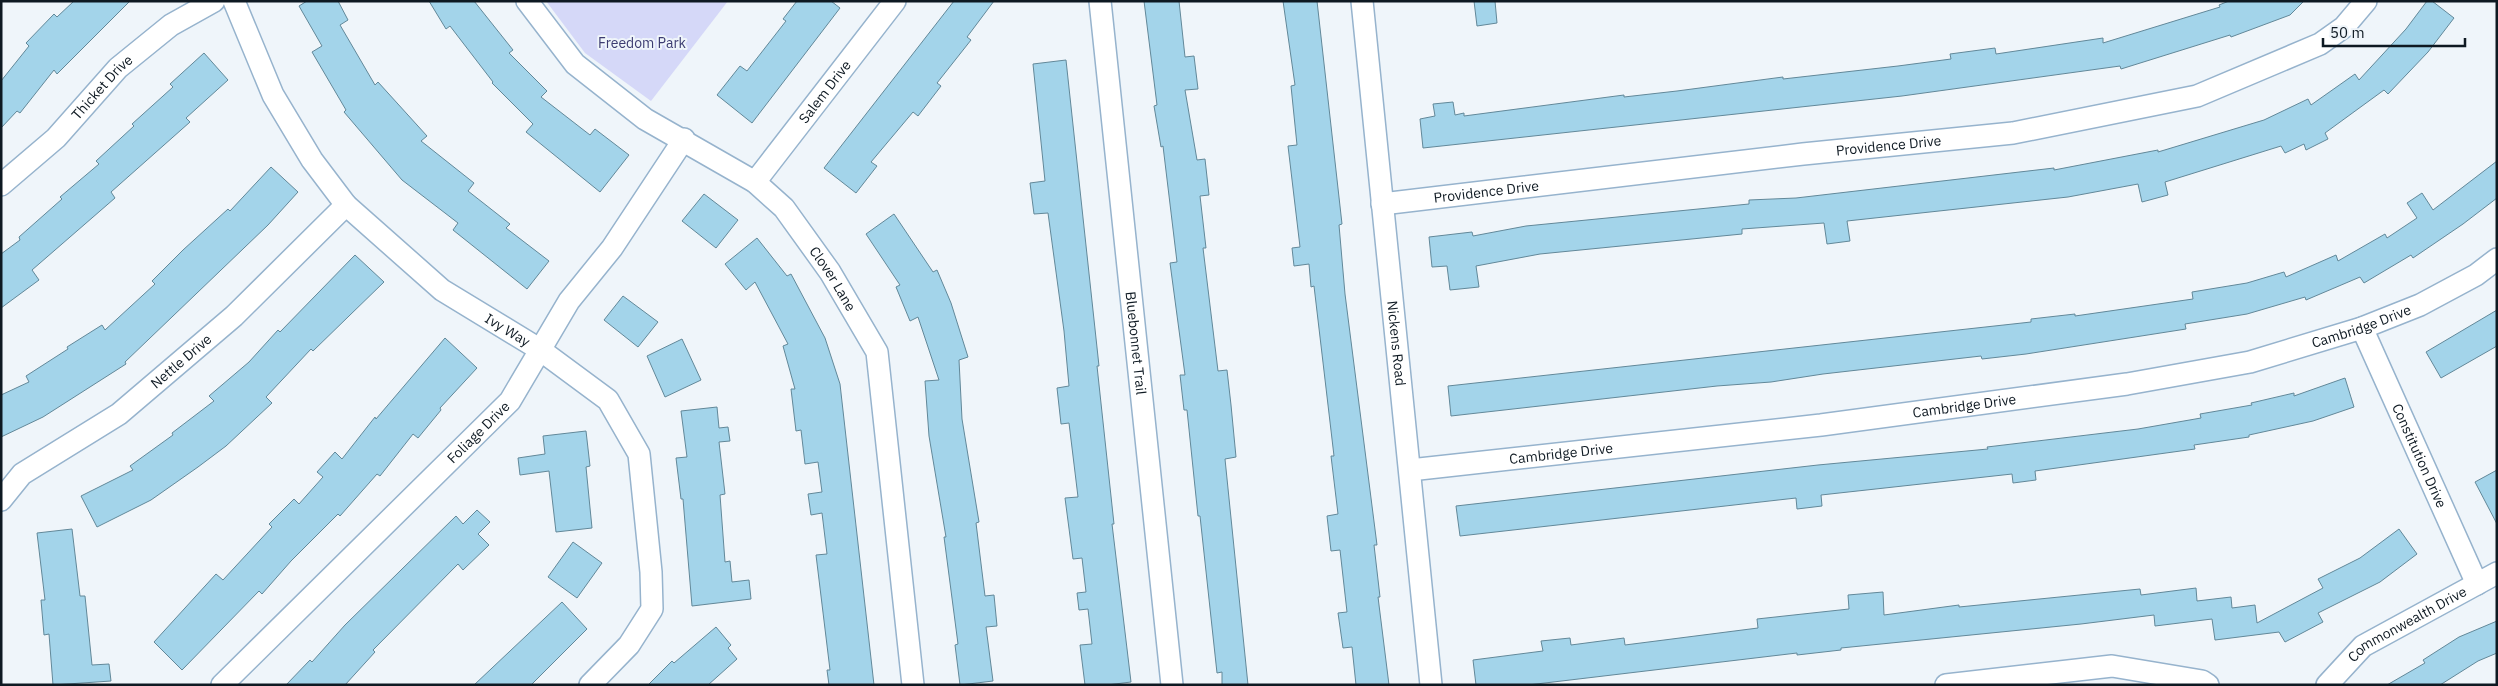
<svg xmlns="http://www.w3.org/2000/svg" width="2498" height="686" viewBox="0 0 2498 686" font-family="'IBM Plex Sans',sans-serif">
	<rect width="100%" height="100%" fill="#eff5fa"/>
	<path fill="#d5d8f8" d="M546,1H728L651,101L585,53Z"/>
	<path fill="#a3d4ea" stroke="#628899" d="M74,1H130L57,74L54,70L20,113L17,111L1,128V81L29,46L26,43L54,14L57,17Z
		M307,1H338L348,20L340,25L375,85L378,82L427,136L421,141L474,183L468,191L510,224L506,228L549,261L527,289L453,230L458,223L402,180L344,112L346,110L312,52L322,46L299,6Z
		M429,1H474L513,50L509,53L547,91L541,97L590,135L595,129L629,155L600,192L526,132L533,124L492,83L493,82L450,26L446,29Z
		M797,1H831L840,8L752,123L717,95L740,66L747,71L786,21L783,19Z
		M954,1H994L967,37L971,40L937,83L941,86L918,116L913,112L871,162L877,166L856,193L824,168Z
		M1144,1H1179L1185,57L1194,56L1198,89L1185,90L1197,160L1205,159L1209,195L1200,196L1206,248H1203L1218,371L1227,370L1231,405L1236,457L1225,459L1248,685H1222V672L1217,673L1200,516H1198L1187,410H1184L1180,375H1185L1170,263L1177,262L1163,146L1161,147L1154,106L1157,105Z
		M1283,1H1317L1342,224L1339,225L1345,294L1377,545H1374L1380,597H1378L1389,685H1356L1352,647L1343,648L1338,613L1347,612L1340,550L1331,551L1327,516L1338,514L1331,456H1334L1314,286L1311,287L1309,264L1294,266L1292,248L1300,247L1288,146L1297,145L1291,86L1295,85Z
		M1474,1H1495L1497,23L1477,26Z
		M2229,1H2304L2290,15L2231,37L2230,35L2121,69L2120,66L1902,96L1423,148L1420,119L1435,116L1433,104L1453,102L1455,115L1464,113V116L1624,95V97L1677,91L1783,77V79L1898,66L1951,59L1950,54L1995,48L1996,54L2103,38V43L2220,7L2219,5Z
		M2427,1H2432L2454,18L2428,52L2388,94L2384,90L2325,133L2328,139L2306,150L2304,144L2285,153L2281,146L2165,182L2168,195L2142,202L2138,184L2068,197L1847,221L1850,241L1827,244L1824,223L1742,229V234L1540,254L1476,266L1479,287L1450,290L1447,266L1432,267L1429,237L1472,232L1473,236L1526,226L1749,204V200L1796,198L2054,168V170L2158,150V152L2264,120L2308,99L2311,105L2355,74L2359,80L2406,29Z
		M204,53L228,80L186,118L190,122L111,192L115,198L32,270L39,280L1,308V254L20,240L19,237L62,199L60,197L99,164L96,161L134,126L132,124L173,87L170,84Z
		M1066,60L1099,366H1097L1114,524H1112L1131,682L1107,685H1085L1080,645L1092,644L1088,609L1079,610L1077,593L1086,592L1082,558L1073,559L1065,498L1078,497L1069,423L1061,424L1057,388L1069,386L1064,331L1048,213L1034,214L1030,183L1045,181L1033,64Z
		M2497,161V198L2463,224L2413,258L2411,255L2364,283L2360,277L2306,300L2305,297L2247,314L2185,324L2186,329L2026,354L1982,359L1981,356L1823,374L1771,382L1717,386L1451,416L1448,386L2031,322V319L2075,314V316L2193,299L2192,292L2247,283L2284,272L2286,277L2336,255L2338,261L2385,234L2387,238L2417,218L2407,203L2422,193L2433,210Z
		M271,167L298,192L268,225L125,362L126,364L43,417L1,437V395L29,382L26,376L68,349L67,347L102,325L105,330L155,284L152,281L183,250L228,209L230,211Z
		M704,194L738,220L716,248L682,221Z
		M894,214L933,272L937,270L951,303L968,357L959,360L962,419L979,522L976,523L985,596L994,595L997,626L986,627L993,681L960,685L955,645L958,644L944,537H946L929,436L925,381L939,380L918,317L910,321L896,287L900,285L866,234Z
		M757,238L787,276L791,274L825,338L840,384L874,685H829L827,670H830L816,555L827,554L822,513L811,515L808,494L822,492L818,462L805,464L801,430L796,431L791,389H795L783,346L788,344L755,282L746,290L725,264Z
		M355,255L384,282L313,351L311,349L266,397L272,403L226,446L198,467L151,500L97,527L81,496L133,470L130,466L173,435L172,433L214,401L209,396L249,362L278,330L280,332Z
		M623,296L658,322L638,347L604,320Z
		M2497,310V346L2441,378L2426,352Z
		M445,338L477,368L440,408L441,410L418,438L413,434L380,476L377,474L340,516L338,514L291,561L262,594L259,591L182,670L154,642L216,574L223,580L272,527L269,524L294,499L299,504L323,477L317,472L335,452L342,459L375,417L376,419Z
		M682,339L701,380L665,397L647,356Z
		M2345,378L2354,407L2313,421L2249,435V437L2194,445L2195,449L2035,471L2036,480L2013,483L2012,474L1821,495L1822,506L1797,509L1796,498L1460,536L1456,506L1818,465L1988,449L1987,447L2138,429L2201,418L2200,414L2252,405L2251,403L2294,393V396Z
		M717,407L719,428L728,427L730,441L719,442L725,494L720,495L725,562L730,561L732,582L749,580L751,599L692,606L683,499H681L676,458L687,457L681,411Z
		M586,431L590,466L586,467L592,528L556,532L549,471L520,475L518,458L545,454L543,436Z
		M2497,470V524L2475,482Z
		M477,510L490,522L478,534L489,545L463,570L458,564L373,650L375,652L345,685H286L310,660L312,662L345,625L456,516L463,524Z
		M72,529L80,596H85L92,665L109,664L111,681L53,685L49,634L44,635L41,600H45L37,533Z
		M2399,529L2417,554L2380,582L2318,613L2323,622L2285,642L2279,632L2215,640L2212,619L2155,626L2154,615L2081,624L1841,648V650L1797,655V653L1528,685H1476L1473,660L1543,651L1541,641L1570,638L1571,645L1624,638L1625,645L1758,628L1757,619L1849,609L1848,595L1883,592L1884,615L1959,605V607L2140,589L2141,595L2196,588L2197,601L2231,597L2232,608L2255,605L2257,623L2323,588L2318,579L2360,558Z
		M573,542L602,563L577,598L548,577Z
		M562,602L587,629L531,685H474Z
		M2497,621V653L2478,661L2440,685H2387L2425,663L2423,660L2459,637Z
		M716,627L731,645L728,648L737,659L708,685H648L672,661L674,663Z"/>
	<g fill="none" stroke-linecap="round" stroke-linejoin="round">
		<g stroke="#96b3cd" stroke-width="24">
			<g id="minor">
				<path id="s1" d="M234,1L273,95L312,160L346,205L442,290L539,349L608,400L639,454L651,572L652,609L629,645L590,685"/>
				<path id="s2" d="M527,1L575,64L645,119L755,182L784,208L830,272L877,352L913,685"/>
				<path id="s3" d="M1100,1L1172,685"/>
				<path id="s4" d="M1362,1L1431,685"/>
				<path id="s5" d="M755,182L895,1"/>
				<path id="s6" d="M1,185L56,138L118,68L171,25L214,1"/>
				<path id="s7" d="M1382,204L1803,154L2013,133L2197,96L2320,44L2344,27L2366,1"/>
				<path id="s8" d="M2362,328L2477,584"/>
				<path id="s9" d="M1410,470L1821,425L2127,384L2250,362L2362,328L2420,305L2476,275L2497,259"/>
				<path id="s10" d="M1,500L22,474L119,414L234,316L346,205"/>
				<path id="s11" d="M222,685L510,401L569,301L612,248L684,139"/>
				<path d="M1946,685L2112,666L2202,681L2208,685"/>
				<path id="s12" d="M2327,685L2363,646L2497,573"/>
			</g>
		</g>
		<use href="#minor" stroke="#fff" stroke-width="21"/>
	</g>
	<g text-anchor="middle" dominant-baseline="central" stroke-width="4" stroke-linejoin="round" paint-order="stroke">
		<g font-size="14" fill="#3c3c71" stroke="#eff5fa">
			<text x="642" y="43">Freedom Park</text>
		</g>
		<g font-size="14" fill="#0e1922" stroke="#eff5fa">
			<text stroke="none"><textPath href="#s6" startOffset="141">Thicket Drive</textPath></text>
			<text stroke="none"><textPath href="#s5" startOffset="114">Salem Drive</textPath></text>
			<text stroke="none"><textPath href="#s7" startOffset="510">Providence Drive</textPath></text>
			<text stroke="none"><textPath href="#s7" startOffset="105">Providence Drive</textPath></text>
			<text stroke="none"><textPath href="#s2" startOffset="420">Clover Lane</textPath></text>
			<text stroke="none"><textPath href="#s9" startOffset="964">Cambridge Drive</textPath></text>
			<text stroke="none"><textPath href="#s1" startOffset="439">Ivy Way</textPath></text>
			<text stroke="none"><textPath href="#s3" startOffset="344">Bluebonnet Trail</textPath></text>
			<text stroke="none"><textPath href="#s4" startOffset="344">Nickens Road</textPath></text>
			<text stroke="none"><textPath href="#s10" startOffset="229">Nettle Drive</textPath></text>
			<text stroke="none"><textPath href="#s9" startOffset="558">Cambridge Drive</textPath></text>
			<text stroke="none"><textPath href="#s11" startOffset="360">Foliage Drive</textPath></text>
			<text stroke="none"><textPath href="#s9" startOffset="152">Cambridge Drive</textPath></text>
			<text stroke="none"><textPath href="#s8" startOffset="140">Constitution Drive</textPath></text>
			<text stroke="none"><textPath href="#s12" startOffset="102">Commonwealth Drive</textPath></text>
		</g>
	</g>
	<rect width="2498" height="686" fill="none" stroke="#0e1922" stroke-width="5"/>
	<path d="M2323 38v8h142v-8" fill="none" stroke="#0e1922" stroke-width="2.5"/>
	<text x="2330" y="38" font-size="15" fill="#0e1922" stroke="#eff5fa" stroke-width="4" paint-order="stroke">50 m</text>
</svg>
